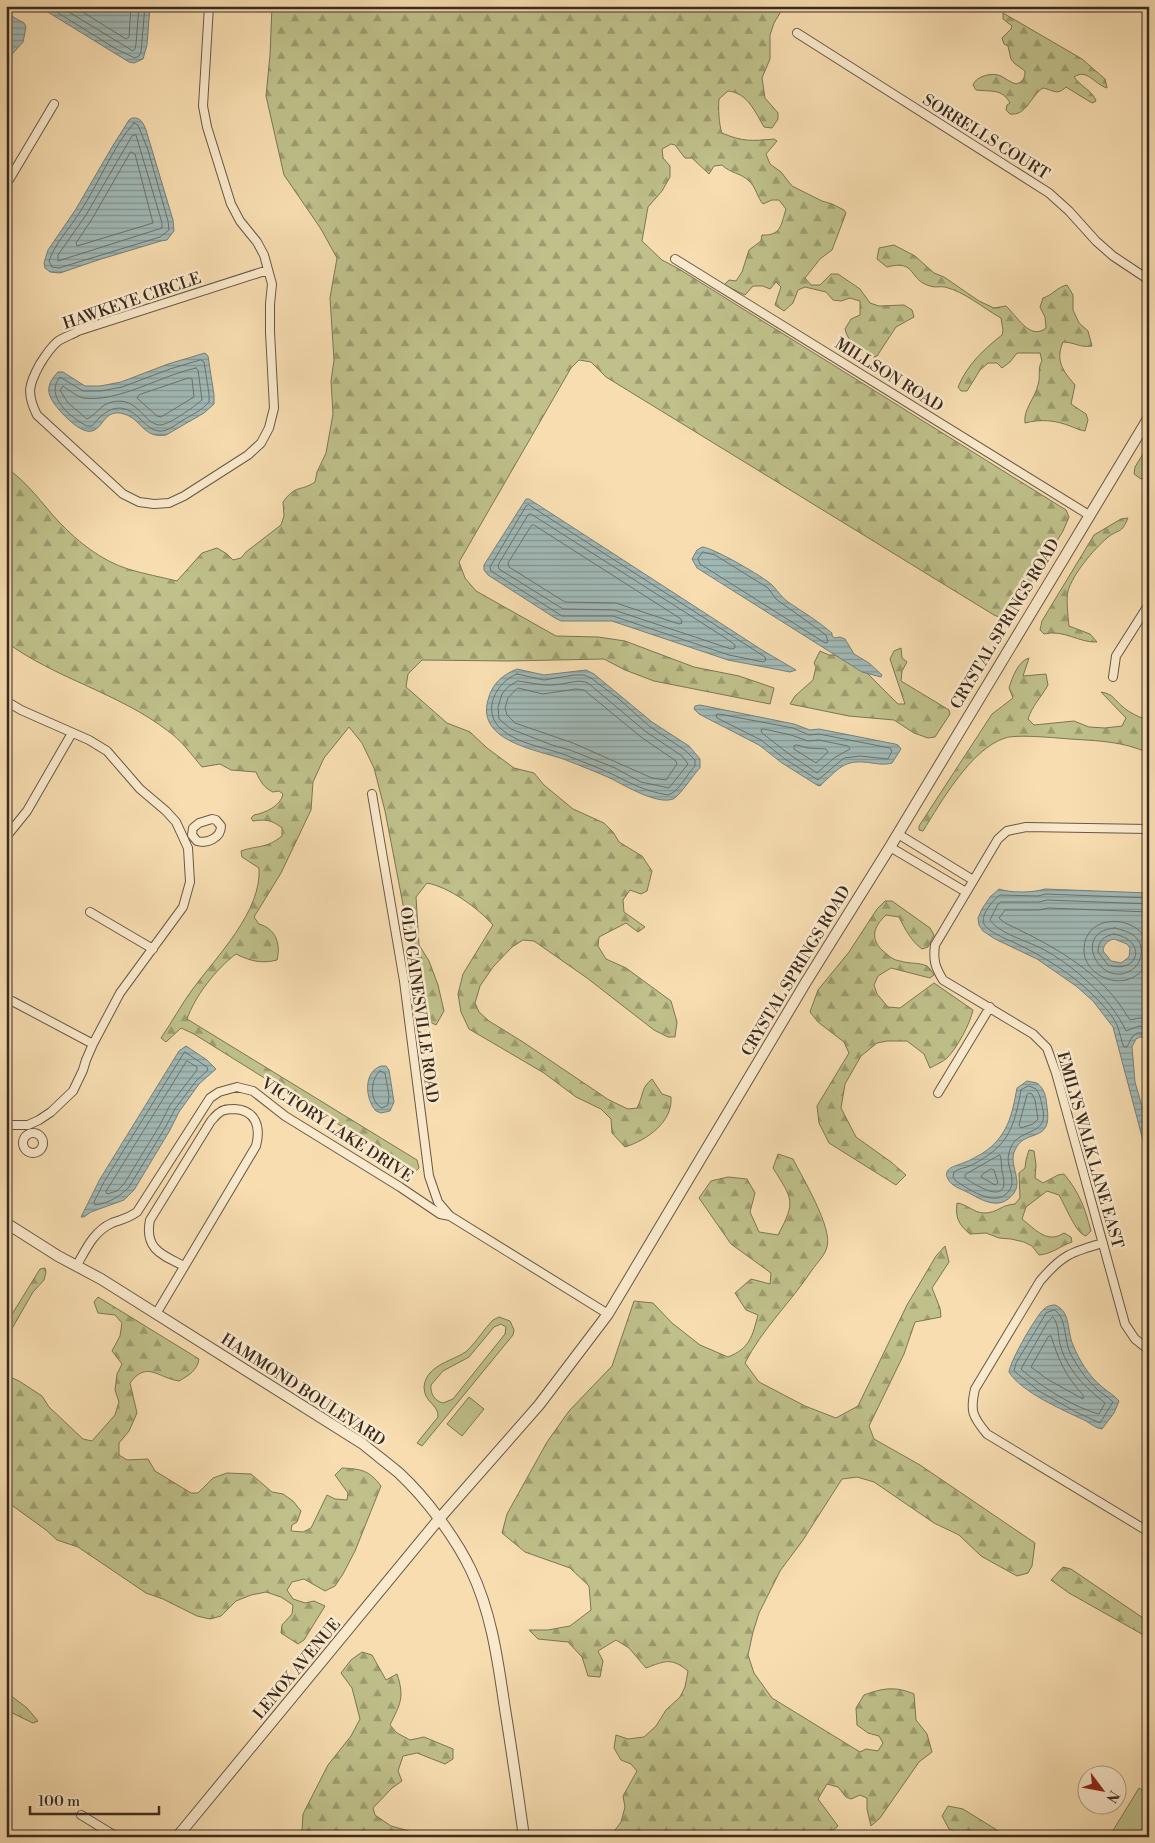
<svg xmlns="http://www.w3.org/2000/svg" width="1155" height="1843" viewBox="0 0 1155 1843" font-family="'Libre Bodoni',serif">
	<defs>
		<pattern id="forest-firs" width="22" height="20" patternUnits="userSpaceOnUse" patternTransform="scale(1.25)"><rect width="22" height="20" fill="#bfc08a"/><path d="M5 1l3.5 6h-7zM16 11l3.5 6h-7z" fill="#9c9c70"/></pattern>
		<pattern id="water-rules" width="6" height="5" patternUnits="userSpaceOnUse" patternTransform="scale(1.25)"><rect width="6" height="5" fill="#a1b9b6"/><path d="M0 2.5h6" fill="none" stroke="#849794"/></pattern>
	</defs>
	<rect width="100%" height="100%" fill="#f7ddb0"/>
	<filter id="stains"><feTurbulence type="fractalNoise" baseFrequency=".004" numOctaves="4"/><feColorMatrix values="0 0 0 0 .2 0 0 0 0 .09 0 0 0 0 .02 0 0 0 .5 -.17"/></filter>
	<radialGradient id="worn" r=".72"><stop offset=".6" stop-color="#630" stop-opacity="0"/><stop offset="1" stop-color="#630" stop-opacity=".3"/></radialGradient>
	<path fill="url(#forest-firs)" stroke="#7c7656" d="M272,6H788L780,13L774,23L770,35V59L762,78L765,98L778,113V119L772,128L764,127C755,112 748,93 728,91L719,99C718,107 719,126 722,133C743,142 752,141 774,139L777,141L766,154L770,164L781,172L792,186L822,201L832,204L844,210L846,213L832,250L820,259L805,278L811,285H820L831,274H838L860,289L870,303L879,306L904,305L912,310L914,317L896,327L877,356L871,358C860,350 848,343 845,329L851,319L860,315V301L850,298L841,301L833,300L826,292L805,287L798,290L793,303L784,311L775,305L781,287L776,282L770,289L763,286H753L745,295L724,285L729,280L736,281L742,272L749,250L761,241L762,235C781,236 781,225 786,209L779,200H772L763,204C757,197 756,187 749,181C741,173 730,173 722,165L714,166L709,174L692,158H685L675,145L671,144L662,149L663,158L670,166V177L662,191L648,207L642,241L662,260L679,269L1066,510L1069,517L1063,531L1014,610L1004,619L994,615L606,377L591,362L579,360L571,368L459,562L465,578L476,591L556,636L598,637L625,641L694,667L739,676L774,688L770,704L654,681L625,670L604,659L508,661L422,660L408,674L406,687L447,723L470,732L487,748L514,768L534,773L544,785L573,809L604,823L613,832L619,842L642,856L652,871L647,891L641,894L630,890L623,900L624,912L645,927L638,932L626,923L599,937L598,946L606,959L626,968L671,1001L677,1022L675,1037H668L654,1030L587,978L534,941L523,940L512,947L493,967L480,986L475,1003L479,1012L489,1021L523,1042L609,1100L628,1109L637,1108C644,1095 640,1089 652,1079L662,1094L671,1097C673,1122 647,1140 625,1147L612,1133L611,1119L601,1109L576,1097L544,1073L469,1029L461,1012L458,994L463,974L493,925C478,908 449,887 427,883L416,897L419,945L429,961L438,985L444,1011L436,1025L428,1021L420,993L385,811L374,768L362,743L349,727L324,758L313,782L311,810L281,873L254,917L259,924C276,929 281,944 277,960C262,964 250,961 236,954C216,969 195,996 187,1019L417,1160L419,1168L415,1172L194,1034L181,1028L166,1042L161,1038C172,1022 181,1005 192,990C217,956 262,911 259,868L242,857L241,851C258,845 266,849 282,836V828C272,820 266,819 253,821L251,818L254,815C265,813 281,806 283,794L279,791L273,792C264,788 260,781 256,772L231,770L220,764L202,767C191,754 182,741 168,731C119,693 56,679 6,642V468C28,482 42,504 59,522C78,542 102,561 128,569C144,574 161,577 177,581L202,553L217,548L227,554L233,560L241,558L246,552L281,525L284,516L283,502C296,484 300,492 315,482L317,472L326,453L333,414L331,381L334,360L330,298L337,258L321,229L284,175L266,96L270,55Z
		M1003,13L1082,59L1105,79L1107,88C1094,84 1087,68 1074,77C1081,87 1093,91 1096,101L1092,103L1066,87C1057,96 1053,90 1043,88C1030,96 1027,116 1010,114L1006,110L1007,105L1010,103C1002,88 990,92 976,90L973,85C976,76 992,72 1001,76C1006,79 1010,82 1016,84C1023,82 1025,78 1025,71L1014,63L1011,59L1008,46L1004,44L1002,38L1011,29L1012,26L1003,19Z
		M894,245L915,256L934,273L944,277L979,301L994,308L1006,306C1017,316 1030,341 1046,328L1045,317L1040,307L1043,298C1053,295 1057,287 1067,285L1073,295V310L1079,323L1088,331L1092,346C1080,348 1074,342 1063,342C1055,361 1063,371 1075,385L1071,404L1086,414L1088,420L1085,431C1078,430 1076,428 1070,426C1055,420 1040,419 1025,423C1023,410 1035,398 1038,385C1041,376 1037,369 1042,361L1040,353H1017L1010,362L1002,368L997,363H988L980,370L967,391H961L958,387C967,365 984,349 1002,335L1003,330L1001,318C983,308 965,292 945,287C940,286 935,288 930,286C908,280 917,259 887,267L877,259L879,248Z
		M1149,444V477L1141,479L1134,474L1135,467Z
		M1128,518C1121,535 1119,528 1107,538C1093,550 1073,574 1068,591C1066,599 1068,617 1069,626L1090,634L1097,642C1079,643 1064,629 1044,634L1040,630L1042,621L1094,535L1121,519Z
		M901,648L902,658L907,662L902,671L901,681L949,710L950,714L935,737L928,738L914,733L894,720L849,716L790,704L795,696L813,680L816,667L814,663L820,651L829,655H835L867,673L898,704H905L890,659L894,651Z
		M1029,658L1023,676L1046,674L1048,685C1042,696 1032,706 1028,719L1034,725L1074,721L1089,727L1105,728L1122,726L1126,718L1101,692C1114,694 1114,700 1123,707C1130,713 1140,718 1149,720V753C1121,741 1100,741 1070,739C1057,738 1016,734 1005,738C971,749 941,802 923,831L919,830V826L992,714L1013,698L1009,688C1012,678 1018,661 1029,658Z
		M885,901H892L930,928L934,935L928,947L922,949C911,941 905,929 899,917L886,915C873,927 870,939 883,951C889,956 893,960 900,961C909,964 918,962 927,966C930,968 932,972 934,975L930,978L891,968L878,976L874,985L877,994L888,1007L900,1008L934,983L973,1010C970,1024 957,1048 947,1058C943,1062 935,1065 930,1068L924,1054L907,1041H887L877,1043L861,1056L845,1084L841,1108L856,1137L891,1162L906,1175L896,1185L829,1143L819,1123L817,1106L849,1053L844,1042L818,1022L810,1012L818,990L849,952L877,909Z
		M1029,1150L1034,1151L1036,1165L1035,1178L1043,1183L1058,1175L1064,1174C1079,1192 1085,1208 1091,1231L1086,1236C1076,1234 1065,1205 1059,1195L1047,1191L1026,1207L1022,1219C1036,1230 1047,1244 1064,1233L1071,1237L1072,1242C1060,1246 1052,1254 1039,1255L1032,1246L1024,1242L1011,1239L999,1238L986,1233L970,1234C959,1225 955,1218 957,1203C967,1204 974,1213 984,1213C998,1213 1000,1205 1015,1204L1020,1198L1019,1173L1025,1168L1026,1160Z
		M778,1154L793,1159C802,1177 833,1228 827,1247C825,1255 817,1263 812,1270C791,1302 762,1329 745,1363L759,1382L805,1406L836,1418L858,1406L907,1305L936,1256L945,1246L949,1262L932,1288L940,1308L941,1317L915,1322L904,1354L869,1426L874,1439L920,1465L1035,1543L1032,1566L1028,1573L1017,1576L981,1556L959,1535L934,1523L874,1482L857,1477L842,1479L803,1540L780,1571L759,1613L753,1632L748,1655L754,1673L772,1698L860,1752L866,1749L878,1751L883,1743L879,1736L868,1733L857,1725L856,1708L864,1695C883,1688 895,1686 914,1694L916,1720L927,1734L932,1752L919,1762L880,1818L871,1826L867,1809V1798L860,1795L851,1799L846,1797L838,1787L827,1784L818,1799L838,1826L831,1832L818,1837H610L621,1822L625,1807L623,1796L637,1771L631,1764L621,1760L614,1748L616,1735L628,1739L644,1737L656,1726L666,1710L680,1697L685,1687L688,1671C671,1657 665,1661 646,1668L629,1648L616,1640L598,1651L603,1661L600,1677L588,1676L582,1657L568,1642L538,1639L529,1630H548L570,1626L591,1610L589,1586L570,1568L525,1552L502,1533L507,1514L547,1442L569,1411L612,1366L634,1301L653,1303L672,1323L700,1345L728,1357C750,1348 752,1337 758,1315L746,1310L735,1293L751,1279L770,1284L771,1273L731,1244L699,1198L711,1181L728,1177L747,1179L755,1193L750,1212L759,1232L778,1235C796,1201 793,1200 773,1168Z
		M45,1268L46,1272L44,1280L33,1292L6,1339V1324L40,1269Z
		M98,1297L199,1359C197,1371 189,1375 179,1381C158,1378 147,1360 130,1383L137,1413L129,1431L119,1443V1455L127,1460L148,1459L155,1471L191,1493H198L213,1478L227,1473L251,1474L272,1492L283,1494L293,1501L301,1511L297,1522L292,1525L291,1531L303,1532L311,1528L327,1495L335,1499L347,1500L348,1493L335,1475L342,1468C361,1469 369,1470 381,1486L355,1551L343,1574L335,1586L325,1591L304,1579L292,1582L287,1590L293,1599L305,1603L314,1601L325,1606L304,1640L298,1644L281,1633L282,1625L292,1614L293,1605L281,1597L266,1592L251,1595L236,1601L221,1616L210,1619L197,1616L163,1599L146,1593L78,1547L57,1540L46,1530L6,1501V1375L19,1381L42,1396L49,1407L83,1439L92,1441L115,1415L119,1402L115,1390L117,1374L122,1364L112,1351L120,1336L122,1323L115,1315L98,1313L94,1302Z
		M1063,1567L1071,1569L1149,1622V1638L1069,1593L1051,1580Z
		M362,1652L372,1655L386,1680L397,1674C405,1698 400,1704 390,1725L397,1733L410,1740L424,1737L453,1749V1759L445,1764L417,1753L403,1756L398,1771L402,1781L392,1788L373,1808L375,1815L391,1826L409,1831L415,1837H298L302,1831L303,1814L328,1765L351,1736L360,1719L352,1688L341,1673L351,1660Z
		M6,1692L27,1708L38,1721L33,1723L6,1710Z
		M948,1806L963,1809L1008,1837H968L949,1829L942,1816Z"/>
	<path fill="#bfc08a" stroke="#7c7656" fill-rule="evenodd" d="M499,1317L510,1321L514,1330L513,1335L422,1446L417,1443L438,1417C439,1404 424,1403 424,1387C426,1364 455,1361 468,1350C477,1341 484,1329 493,1320ZM501,1324L506,1327L505,1334L453,1399L443,1403C435,1401 430,1394 431,1385L443,1371L469,1357L494,1327Z
		M469,1397L484,1409L462,1436L447,1424Z
		M1139,1788L1149,1794V1837H1109Z"/>
	<path fill="url(#water-rules)" stroke="#77807a" fill-rule="evenodd" d="M38,6H150L147,45L143,59L134,63L129,62Z
		M6,13L24,23L26,27L23,42L6,61Z
		M132,118C141,117 143,123 146,130L173,220L174,231L167,240L161,241L98,260L60,273L50,272L45,268L44,263L48,250L76,209L112,147L129,120Z
		M205,353L208,356L214,395V404L204,413L166,435C143,439 142,419 124,414C104,408 104,428 92,431C80,435 54,407 50,396C46,387 52,378 58,372H63L85,386H100L121,382L168,364Z
		M526,499H529L762,650L796,670L790,672L728,660L612,621H561L555,618L488,575L484,570V565Z
		M702,547C712,547 764,577 772,585C778,591 781,597 788,602C803,612 818,621 832,633V636L835,638L840,637L845,639L854,654L869,663L882,675L881,677L862,672L697,568L692,559L697,550Z
		M517,669L544,675L586,670L594,674L652,722L689,746L700,759V768C693,775 679,797 673,799C658,805 625,786 612,779C597,772 581,766 566,760C539,750 476,742 488,700C492,684 502,675 517,669Z
		M700,705L794,724L810,730L819,729L895,744L898,745L901,749L892,763C885,765 879,764 872,763C846,759 841,766 823,783L820,786L817,785L782,763L759,745L699,714L694,709L695,706Z
		M999,889C1011,893 1032,893 1045,889L1149,893V1038L1140,1037L1136,1039L1132,1047L1135,1082L1143,1110L1149,1122V1163L1113,1027L1093,1001L1076,986L1037,959L995,939L983,931L979,925L978,918L982,909L990,897ZM1114,939L1127,944L1130,948L1129,957L1121,963L1111,961L1103,951C1104,944 1107,941 1114,939Z
		M186,1046L207,1060L216,1069L199,1084L179,1112L170,1130L134,1190L124,1200L91,1212L84,1217H81L100,1179L179,1051Z
		M381,1066H386L389,1070L394,1102L390,1111L381,1113L376,1111C365,1099 363,1072 381,1066Z
		M1027,1081L1037,1083C1045,1089 1046,1097 1047,1107C1053,1145 1025,1127 1015,1150C1008,1164 1023,1180 1014,1193C1000,1212 982,1200 967,1192C961,1189 951,1186 948,1179C942,1168 956,1166 963,1163C970,1161 977,1156 983,1153C1008,1136 1012,1115 1017,1088Z
		M1055,1305C1071,1311 1067,1332 1073,1345C1079,1360 1089,1376 1101,1386C1108,1392 1114,1395 1119,1401L1114,1413L1102,1429C1095,1428 1090,1423 1084,1420C1063,1410 1021,1392 1009,1372C1010,1361 1036,1316 1044,1309C1047,1306 1051,1305 1055,1305Z"/>
	<g fill="none" stroke-linecap="round" stroke-linejoin="round">
		<path stroke="#6d726c" stroke-width="1" d="M47,6L116,49L135,58L139,56L141,52L145,6
			M59,6L133,51L135,49L136,44L139,6
			M73,6L126,39L129,37L131,6
			M134,123L138,125L148,150L168,221L169,230L160,237L59,268L52,267L49,261C55,243 70,228 80,212C98,185 113,146 134,123Z
			M136,135L162,223V228L58,261V255L86,215L132,136Z
			M131,152L135,154L153,223L77,246L76,243L92,219Z
			M201,360L204,362L209,394V402C202,410 192,415 183,420C176,424 168,432 159,431C150,430 146,424 140,419C122,400 106,408 92,426H87C71,418 44,396 60,377L83,391H101L122,387L170,369Z
			M196,368L198,370L202,400C195,406 168,426 159,425C143,423 138,396 112,402C101,404 96,415 87,419L68,403L60,390L63,386C69,390 76,396 83,398C118,403 162,375 196,368Z
			M189,378L192,379L194,397L161,417L157,416L137,398L139,395Z
			M529,505L765,657L766,660L763,662L729,655L613,616H562L491,571L490,567L526,506Z
			M531,514L727,639L735,645V648L731,649L614,610L563,609L499,569L498,565L528,515Z
			M534,525L681,619L682,623L679,624L616,603L565,602L509,567L508,563L531,526Z
			M703,552L715,555L768,588L776,599L826,635L828,642L825,643L700,564L698,559Z
			M517,674L544,680L574,675H584L591,678L619,699L649,726L686,751L695,760V766C687,774 679,792 668,795C645,791 634,785 614,775C600,768 583,762 568,756C546,747 519,745 501,729C481,711 496,682 517,674Z
			M518,681C534,683 544,687 561,684C570,683 579,679 588,683L645,731L682,756L688,764L669,788L641,782L615,768L570,750L552,745L511,729L499,719L498,707L502,694L508,687Z
			M518,688L543,694L576,689L584,690L641,737L676,761L677,764L666,780L652,778L573,743L515,723L507,715L505,708L508,698Z
			M719,714L793,728L809,735L819,734L890,748L892,751L888,759L860,756L844,758L818,780L785,759L761,740L717,718L716,715Z
			M764,729L791,735L808,741L819,740L848,746L850,749L834,758L817,773L789,754L762,733L761,730Z
			M797,745L808,748L826,749L828,752L816,763L794,749V746Z
			M1149,898L1046,894L1038,896L1000,895C993,900 980,915 984,924C987,931 1006,939 1013,942C1043,956 1073,974 1096,998C1103,1005 1113,1016 1117,1025C1120,1032 1121,1041 1124,1047H1127L1132,1037L1137,1033H1149
			M1149,904L1047,900L1039,902H1001L998,904L990,920C999,933 1026,941 1041,948C1073,965 1111,998 1126,1031L1139,1026L1149,1027
			M1149,912L1048,908L1039,910H1005L999,918L1005,923C1041,940 1078,959 1106,988C1115,997 1123,1009 1130,1020L1139,1018L1149,1019
			M1115,928C1121,930 1128,931 1133,935C1146,944 1143,964 1130,971C1099,988 1071,931 1115,928Z
			M1114,934C1149,941 1138,975 1108,965L1098,952C1098,941 1104,936 1114,934Z
			M1149,946C1140,913 1084,912 1084,950C1084,981 1137,997 1149,957
			M185,1052L207,1067L208,1070L196,1081L175,1109L165,1128L129,1187C119,1197 109,1203 95,1205L94,1202L104,1182Z
			M187,1061L197,1067V1070L170,1105L160,1125L124,1184L117,1191L107,1194L106,1191L110,1185Z
			M380,1071L385,1073L389,1096L388,1105L382,1108C369,1102 370,1079 380,1071Z
			M1029,1086L1036,1089C1041,1096 1041,1102 1043,1110C1048,1136 1019,1128 1011,1147C1004,1163 1012,1168 1012,1181C1012,1187 1010,1191 1005,1195C992,1205 968,1189 956,1181L953,1177L954,1172C959,1168 966,1168 972,1165C1008,1146 1014,1129 1021,1090Z
			M1029,1093L1032,1094L1035,1100L1038,1119L1033,1124L1021,1128L1019,1125L1027,1095Z
			M1000,1155C1002,1160 1001,1166 1002,1171C1012,1207 980,1188 965,1178V1175Z
			M991,1169L994,1170L998,1183L995,1185L981,1177L982,1175Z
			M1055,1310C1067,1319 1064,1340 1070,1353C1077,1366 1087,1381 1098,1390C1103,1395 1109,1397 1113,1402L1100,1423L1076,1412L1039,1391L1014,1371L1016,1363L1042,1320L1046,1313Z
			M1053,1317C1059,1325 1058,1335 1060,1344C1066,1369 1086,1388 1105,1403L1099,1414C1075,1408 1040,1386 1021,1369L1047,1323Z
			M1051,1336C1059,1361 1065,1375 1083,1395V1399L1047,1379L1031,1367L1048,1337Z"/>
		<g stroke="#685845" stroke-width="10">
			<path id="minor" d="M209,6L203,106L207,127L231,204L240,221L257,242L264,255L272,284L270,304V332L274,408L269,428L261,443L248,455L184,496L169,503L154,504L139,502L123,494L37,415C26,393 29,384 40,364C45,356 50,348 57,342C63,337 72,335 78,331L268,270
				M797,33L1049,193L1069,211L1096,241L1113,256L1149,280
				M6,185L54,104
				M675,259L1089,515
				M1113,677L1116,656L1149,604
				M6,701L21,710L89,740L107,751L140,789L166,811L176,822L188,848L190,882L183,907L120,993L93,1044L86,1060L83,1070L73,1091L51,1112L39,1120L28,1125H6
				M372,794L404,981L429,1176L438,1202L450,1216
				M212,819L216,820L221,826C221,838 207,844 197,841L192,835L193,828L199,823Z
				M1149,829L1026,827L1007,831L998,839L935,945C933,960 935,967 943,980L1033,1034L1047,1048L1056,1073L1125,1324L1135,1339L1149,1350
				M898,834L973,880
				M6,837L27,811L72,733
				M890,847L966,892
				M90,912L153,949
				M12,1001L93,1044
				M938,1093L990,1007
				M23 1143a10 10 0 1 1 20 0a10 10 0 1 1-20 0Z
				M1103,1243C1071,1252 1062,1255 1040,1281L975,1389C970,1411 972,1416 987,1434L1149,1532
				M77,1265C86,1249 94,1231 112,1223C123,1219 127,1219 137,1212L210,1098L219,1092L237,1087L253,1091L285,1116L400,1187L440,1214L450,1216L608,1314
				M156,1314L256,1146C261,1127 256,1110 234,1109C229,1109 223,1109 219,1113C216,1115 213,1119 211,1121L150,1220C144,1249 162,1255 184,1266
				M81,1815L117,1837"/>
		</g>
		<g stroke="#685845" stroke-width="12">
			<path id="tertiary" d="M6,1223L58,1256L101,1279L363,1444C375,1454 387,1463 399,1473C426,1498 455,1537 471,1570C492,1614 498,1662 505,1709C512,1752 518,1794 524,1837
				M177,1837L439,1519L539,1405L608,1314L806,982L890,847L1149,417"/>
		</g>
		<use href="#minor" stroke="#fae9cc" stroke-width="8"/>
		<use href="#tertiary" stroke="#fae9cc" stroke-width="10"/>
	</g>
	<g text-anchor="middle" dominant-baseline="central" stroke-width="5" stroke-linejoin="round" paint-order="stroke">
		<g font-size="16" fill="#392b21" stroke="#fae9cc">
			<text transform="translate(986 137) rotate(32)">SORRELLS COURT</text>
			<text transform="translate(132 301) rotate(-19)">HAWKEYE CIRCLE</text>
			<text transform="translate(889 375) rotate(32)">MILLSON ROAD</text>
			<text transform="translate(1005 624) rotate(-59)">CRYSTAL SPRINGS ROAD</text>
			<text transform="translate(796 971) rotate(-59)">CRYSTAL SPRINGS ROAD</text>
			<text transform="translate(419 1005) rotate(82)">OLD GAINESVILLE ROAD</text>
			<text transform="translate(337 1130) rotate(33)">VICTORY LAKE DRIVE</text>
			<text transform="translate(1090 1150) rotate(74)">EMILYS WALK LANE EAST</text>
			<text transform="translate(303 1390) rotate(33)">HAMMOND BOULEVARD</text>
			<text transform="translate(297 1669) rotate(-50)">LENOX AVENUE</text>
		</g>
	</g>
	<rect width="1155" height="1843" fill="none" stroke="#f7ddb0" stroke-width="25"/>
	<rect x="8" y="8" width="1140" height="1828" fill="none" stroke="#392b21" stroke-width="2.5"/>
	<rect x="12" y="12" width="1130" height="1818" fill="none" stroke="#392b21"/>
	<g transform="translate(1102 1790) rotate(122)"><circle r="24" fill="#fae9cc" stroke="#ad9d88"/>
	<path d="M0-4L9 19L0 12L-9 19Z" fill="#8f2418"/>
	<text y="-8" font-size="14" font-weight="bold" text-anchor="middle" fill="#392b21">N</text>
	</g>
	<path d="M30 1806v8h129v-8" fill="none" stroke="#392b21" stroke-width="2.5"/>
	<text x="38" y="1806" font-size="15" fill="#392b21" stroke="#fae9cc" stroke-width="4" paint-order="stroke">100 m</text>
	<rect width="100%" height="100%" filter="url(#stains)"/>
	<rect width="100%" height="100%" fill="url(#worn)"/>
</svg>
